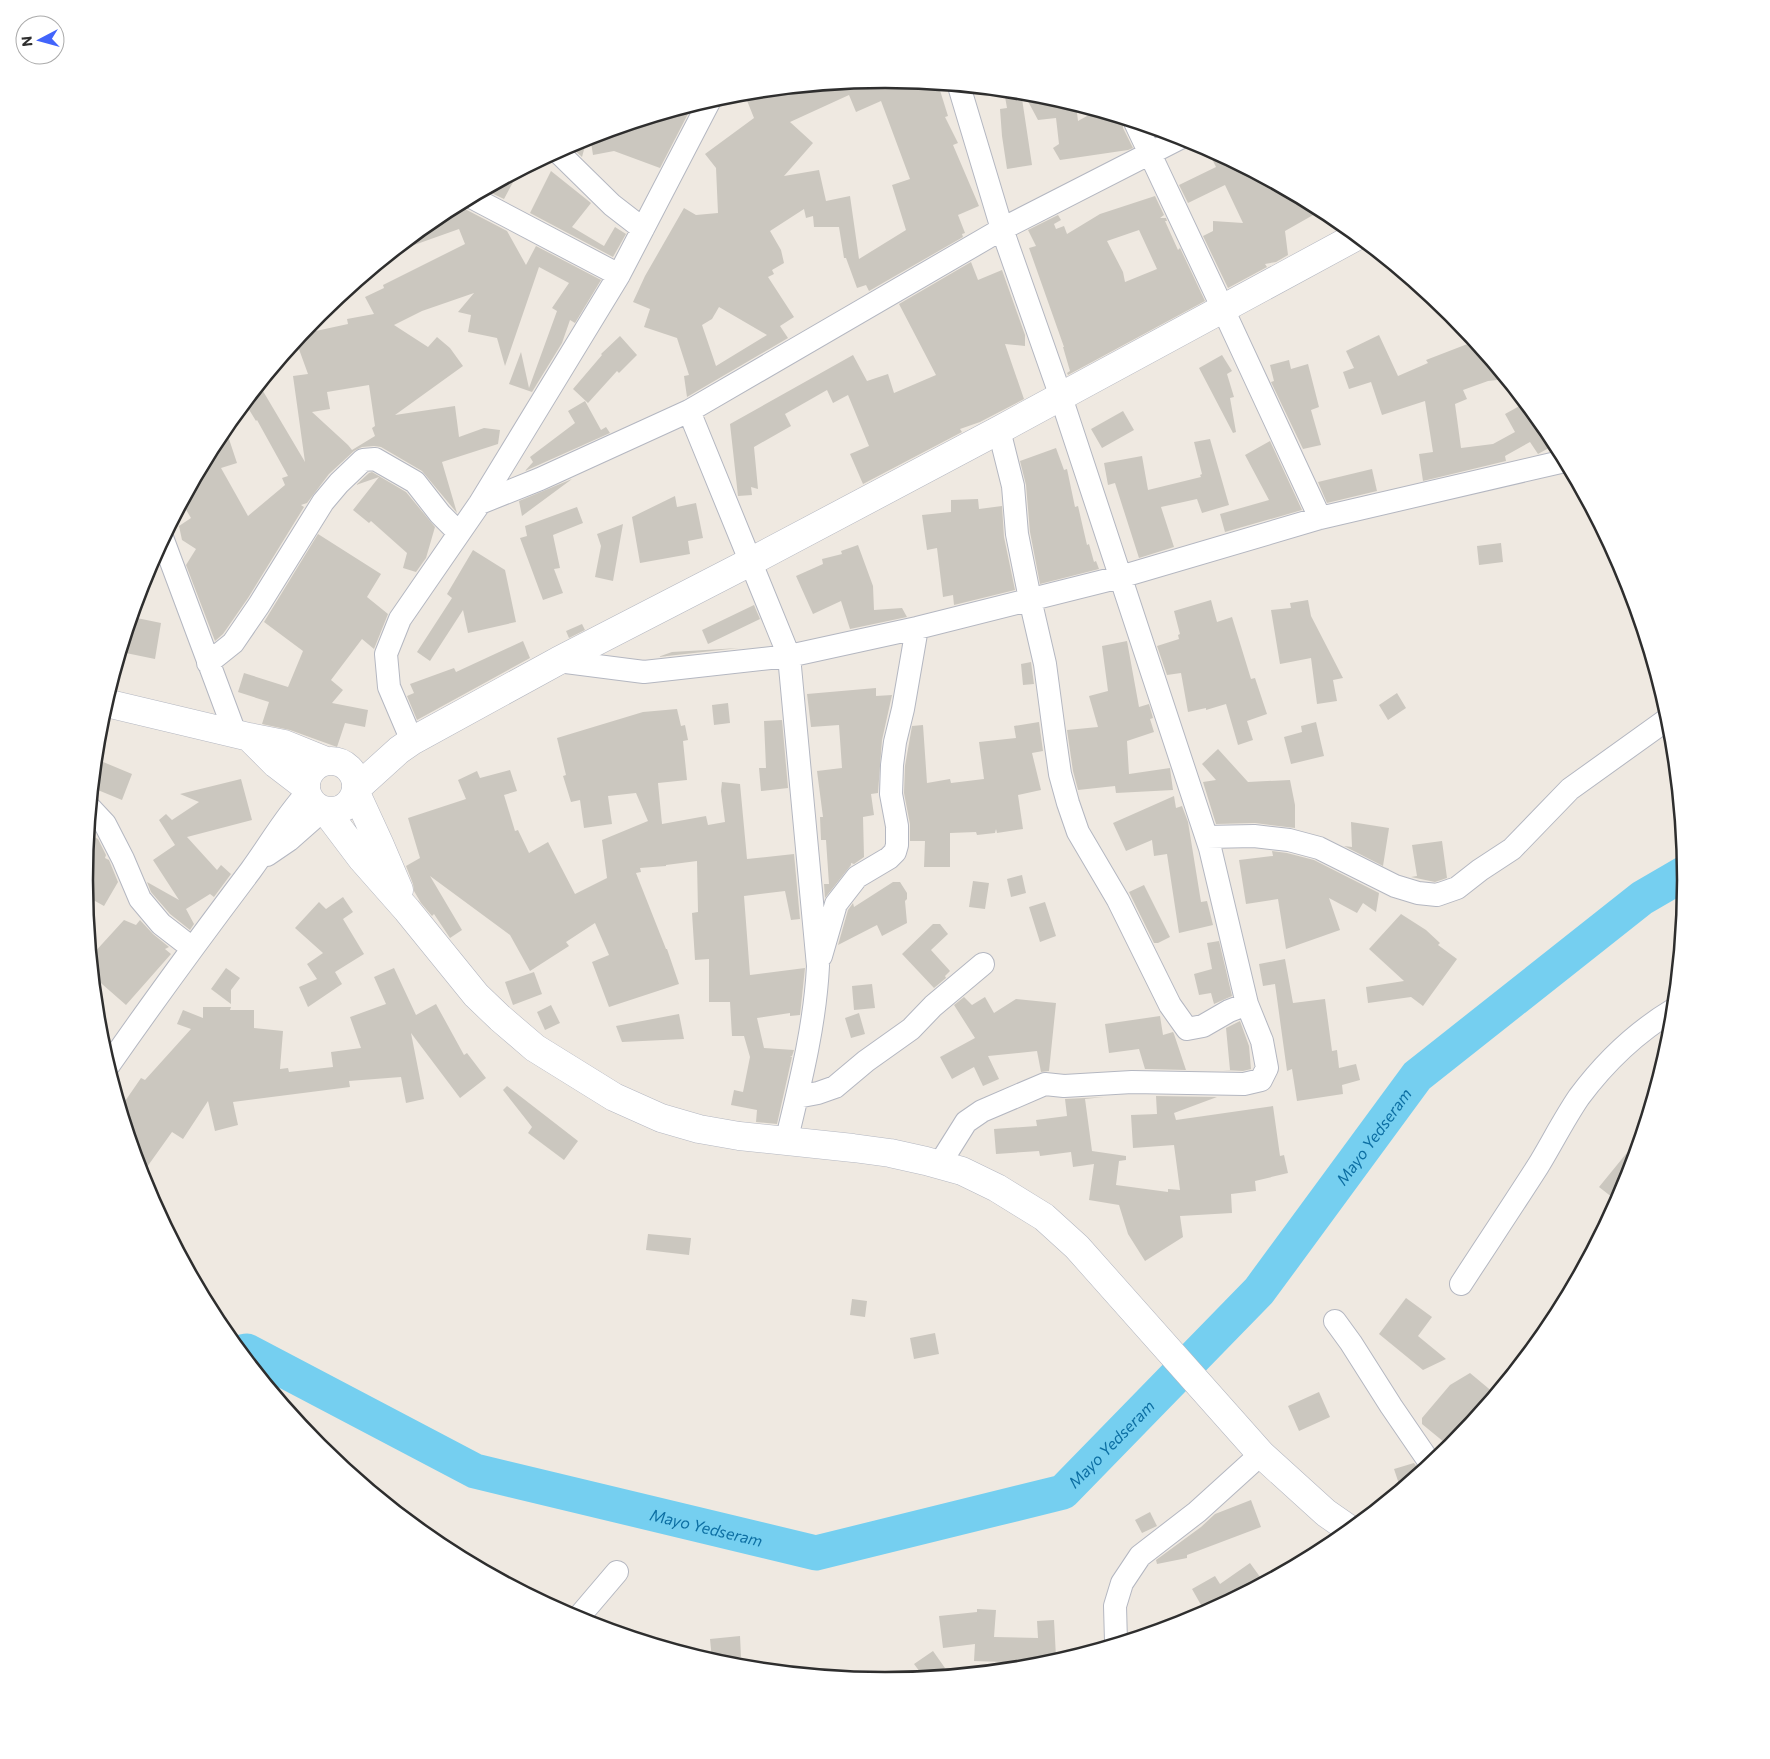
<svg xmlns="http://www.w3.org/2000/svg" width="1770" height="1759" viewBox="0 0 1770 1759" font-family="Commissioner,sans-serif">
	<rect width="100%" height="100%" fill="#efe9e1"/>
	<g fill="none" stroke-linecap="round" stroke-linejoin="round">
		<path stroke="#75cff0" stroke-width="35" id="s1" d="M242,1352L247,1351L475,1471L816,1553L1063,1492L1259,1291L1417,1076L1642,898L1685,873"/>
	</g>
	<path fill="#cbc7bf" fill-rule="evenodd" d="M885,79L938,84L948,116L945,117L958,143L953,145L979,206L958,215L965,233L962,234L963,237L869,291L866,285L857,288L846,258H844L839,227H814L813,216L806,218L804,209L770,231L781,250L784,263L772,270L774,274L768,277L794,317L780,326L788,338L687,397L684,376L689,375L677,338L644,327L650,309L633,302L645,276L684,208L696,215L718,213L716,168L705,154L754,118L744,93ZM849,95L856,112L881,101L910,179L892,185L906,230L859,259L850,196L826,201L819,170L784,176L813,143L790,122ZM719,307L767,335L716,366L702,325L712,319Z
		M1004,91L1021,92L1032,165L1007,169L1002,136L1000,109L1007,108Z
		M1023,92L1042,94L1076,105L1078,121L1096,111L1123,119V128L1133,148L1128,150L1060,160L1053,148L1059,144L1056,118L1038,120Z
		M688,106L691,108L660,168L614,151L593,155L590,136Z
		M572,143L585,146L582,157L569,145Z
		M1206,147L1322,210L1285,231L1288,255L1276,262L1265,264L1267,267L1228,288L1203,236L1213,231V221L1243,223L1225,185L1188,203L1179,185L1216,167Z
		M519,171L504,199L485,190L497,183Z
		M551,171L591,203L572,227L604,246L615,227L626,234L613,257L530,213Z
		M1155,196L1164,215L1160,218H1166L1167,221H1165L1178,250L1180,248L1205,301L1068,375L1067,373L1070,371L1063,347H1064L1029,248L1036,246L1028,230L1058,215L1061,220L1054,224L1056,229L1064,226L1067,234L1100,214ZM1139,230L1157,269L1125,282L1123,272L1107,241Z
		M460,203L465,209L507,231L526,265L536,246L601,280L575,323L570,320L562,343L532,392L509,384L521,352L529,388L557,311L552,308L569,283L539,267L505,366L497,338L468,332L471,315L458,312L474,293L422,311L394,325L428,347L437,337L450,348L463,366L395,415L455,406L459,437L484,428L500,430L498,444L442,462L457,513L422,471L381,447L374,446L362,447L354,451L329,474L307,503L301,505L304,507L248,598L223,634L215,641L186,565L196,549L182,540L179,526L191,518L182,503L211,450L212,453L216,451L214,444L219,434L225,427L237,463L221,468L248,516L285,485L282,478L288,476L257,420L256,421L245,403L260,386L305,462L293,376L308,374L296,341L302,334L348,324L347,319L374,314L365,297L384,288L383,285L465,244L459,229L400,250L399,248L440,214ZM369,385L375,426L372,428L375,436L352,450L348,445L312,412L330,409L327,392Z
		M971,262L978,280L1002,270L1025,335V346L1005,344L1024,399L980,422L960,429L962,432L863,484L850,454L869,446L848,395L833,403L827,390L785,414L791,426L754,447L758,489L751,487L752,495L738,496L730,424L853,355L867,381L888,374L894,393L936,375L899,304Z
		M1379,335L1398,376L1428,363L1426,360L1470,343H1475L1506,379L1488,381L1463,390L1467,399L1455,404L1461,448L1493,444L1515,432L1505,414L1525,403L1551,435L1556,444L1538,454L1530,442L1505,456L1506,461L1423,481L1419,454L1433,452L1425,401L1382,415L1371,382L1349,389L1343,372L1354,368L1346,351Z
		M620,336L637,355L619,373L617,371L588,403L573,389L602,355L601,354Z
		M1222,355L1232,371L1227,374L1234,397L1230,398L1236,432L1233,433L1199,368Z
		M1289,360L1291,369L1308,364L1319,407L1311,410L1321,445L1303,449L1271,382L1274,381L1270,365Z
		M585,401L601,430L606,427L610,433L525,471L533,462L530,457L575,423L568,411Z
		M1123,411L1134,430L1102,448L1091,429Z
		M1210,439L1229,505L1202,513L1197,499L1161,507L1174,547L1139,558L1115,483L1108,485L1104,463L1142,456L1148,490L1201,477L1200,475L1202,474L1194,442Z
		M1270,441L1302,510L1225,532L1220,514L1269,500L1245,455Z
		M1056,448L1064,470L1067,469L1075,507L1078,506L1087,545L1089,544L1094,562L1096,561L1099,569L1040,584L1030,532L1026,485L1020,461Z
		M1372,469L1377,491L1327,503L1318,482Z
		M372,472L406,492L435,527L426,558L416,572L403,568L407,553L371,521L369,523L353,510L379,477L356,485L369,473Z
		M572,479L522,516L519,501Z
		M675,496L677,507L696,503L703,538L688,541L690,554L640,563L632,517Z
		M978,499L979,509L1002,506L1004,537L1015,590L954,605L953,595L943,597L937,548L927,550L922,515L951,512V500Z
		M577,507L583,523L553,535L560,568L554,569L563,593L543,600L520,538L527,536L525,526Z
		M623,524L613,581L595,577L601,546L597,534Z
		M318,534L381,574L367,597L388,614L374,649L362,639L331,680L343,690L332,703L368,710L365,727L345,723L337,747L290,730L262,724L269,702L238,692L244,673L288,687L303,651L264,622Z
		M1501,543L1503,562L1479,565L1477,546Z
		M858,545L873,586L874,610L902,608L907,617L850,629L841,601L813,614L796,576L823,564L822,559L842,554L841,551Z
		M473,550L505,570L516,622L468,633L463,610L430,661L417,652L452,598L447,594Z
		M1211,600L1217,622L1232,617L1251,679L1255,678L1267,714L1247,721L1253,740L1238,745L1226,704L1206,710V708L1188,712L1181,673L1167,675L1157,646L1179,639L1178,635L1180,634L1174,611Z
		M1308,600L1311,616L1343,678L1333,680L1337,701L1317,704L1311,658L1280,664L1271,610L1291,608L1290,603Z
		M754,605L760,619L708,644L702,630Z
		M132,617L161,623L155,659L121,652Z
		M582,624L585,630L569,638L566,631Z
		M523,641L530,658L417,720L407,696L414,693L410,684L454,668L456,672Z
		M1127,641L1139,707L1149,704L1153,718L1150,719L1154,732L1127,741L1129,774L1170,768L1173,790L1116,793L1115,786L1078,790L1073,771L1067,730L1098,727L1089,696L1108,691L1102,646Z
		M739,648L658,657L672,652Z
		M1031,662L1034,684L1023,685L1021,664Z
		M876,688V696L892,695L882,740L878,793L871,794L874,815L863,817L864,857L854,864L851,863V865L825,898L824,884H829L826,840H821L820,817H823L817,771L842,768L839,725L811,727L807,694Z
		M1397,693L1406,708L1388,720L1379,705Z
		M728,703L730,723L714,725L712,705Z
		M677,709L681,726L685,725L688,740L683,741L687,780L658,783L662,824L706,816L708,825L725,822L721,791L722,782L740,784L747,859L794,854L800,919L791,920L785,891L744,896L750,975L805,968L800,1015L790,1016V1013L757,1018L764,1048L794,1050L792,1056L790,1057H792L777,1124L756,1122L757,1110L731,1105L734,1090L743,1092L750,1057L744,1036H732L730,1002H709V959L695,960L692,913L698,912L697,861L666,865V866L640,868L641,872L636,873L666,949H667L679,984L609,1007L592,962L609,955L595,923L566,942L569,946L530,971L510,935L430,876L462,930L450,938L434,914L432,916L421,903L414,891L413,884L406,866L420,858L408,818L466,799L458,780L477,771L480,778L510,770L517,791L504,795L515,831L518,830L529,853L548,842L575,894L607,878L602,840L648,821L636,793L608,796L612,824L584,828L580,800L571,802L563,776L566,775L557,738L643,712Z
		M782,720L788,788L761,791L759,768H766L764,721Z
		M1039,722L1043,751L1032,753L1041,790L1018,795L1023,829L997,833L996,829L995,833L977,835L976,832L950,833V867H924L925,841H910V824L904,793L905,766L912,726L923,725L927,783L950,779L951,783L984,779L979,742L1016,738L1014,726Z
		M1316,722L1324,756L1291,764L1284,737L1302,732L1301,726Z
		M1218,749L1248,782L1290,780L1295,805V828L1255,823L1216,824L1203,782L1216,780L1202,764Z
		M96,759L132,774L122,800L93,788Z
		M241,779L252,820L187,837L217,870L221,865L231,874L214,897L210,894L186,909L194,924L190,930L170,914L151,892L147,882L179,900L153,860L175,845L159,820L166,814L172,820L199,802L180,794Z
		M1174,796L1176,808L1182,806L1188,822L1201,902L1207,901L1213,925L1179,933L1167,854L1154,856L1152,840L1126,851L1113,823Z
		M1351,822L1389,828L1383,866L1344,846L1352,847Z
		M89,834L98,839L106,855L105,858L109,860L118,882L104,906L86,896L84,879Z
		M1442,841L1447,878L1435,882L1411,877L1417,876L1412,845Z
		M1272,851L1287,853L1314,860L1379,893L1376,912L1363,903L1357,913L1329,898L1340,930L1286,949L1278,899L1246,904L1239,860L1273,856Z
		M1022,875L1026,893L1011,897L1007,879Z
		M973,881L989,883L985,909L969,907Z
		M893,882H900L907,893V899L905,901L907,923L882,936L877,925L838,945L848,910L853,903L854,907Z
		M1144,885L1170,937L1158,943H1154L1129,892Z
		M343,897L353,912L343,919L364,954L335,972L342,984L308,1007L299,987L317,979L307,964L323,953L295,928L319,902L326,909Z
		M1045,902L1056,936L1040,942L1029,907Z
		M1401,914L1426,930L1440,943L1438,945L1457,959L1423,1006L1411,997L1368,1003L1366,987L1404,981L1369,949Z
		M124,920L136,925L140,920L153,934L169,947L165,949L171,954L126,1005L94,977L92,955Z
		M933,924H940L948,934L931,950L950,971L945,976L946,978L934,988L902,954Z
		M1219,941L1232,996L1214,1004L1211,993L1199,995L1194,974L1212,969L1207,943Z
		M1285,959L1293,1003L1325,999L1332,1051L1337,1050L1339,1068L1356,1064L1360,1080L1342,1085L1343,1094L1297,1101L1292,1069L1287,1071L1275,984L1263,986L1259,964Z
		M226,968L240,978L231,990V1004L211,989Z
		M394,968L416,1015L436,1004L464,1055L467,1053L486,1078L460,1098L411,1033L424,1099L406,1103L401,1077L349,1081L350,1087L233,1102L238,1125L215,1131L208,1101L183,1139L172,1132L142,1174L121,1107L141,1078L145,1080L191,1029L177,1024L183,1010L203,1018V1007H231L230,1010H254V1028L283,1031L280,1069L288,1068L289,1072L333,1067L331,1052L361,1048L350,1017L386,1004L374,977Z
		M534,972L542,994L513,1005L505,982Z
		M872,984L875,1008L854,1010L852,986Z
		M964,997L972,1005L985,997L994,1013L1016,999L1056,1003L1049,1071L1041,1072L1037,1051L988,1056L999,1079L983,1086L974,1067L952,1079L940,1057L975,1038L954,1005Z
		M551,1005L560,1023L545,1030L537,1012Z
		M859,1013L865,1034L851,1038L845,1018Z
		M679,1014L684,1039L622,1042L616,1026Z
		M1160,1016L1163,1035L1173,1032L1174,1034L1186,1070L1145,1069L1139,1049L1109,1053L1105,1024Z
		M1240,1021L1249,1046L1251,1069L1243,1071L1223,1070H1230L1226,1028Z
		M507,1086L578,1141L564,1160L528,1133L532,1127L503,1090Z
		M1156,1096L1217,1097L1174,1113L1176,1120L1273,1106L1280,1156L1284,1155L1288,1173L1255,1181L1256,1191L1231,1194L1232,1213L1180,1216L1183,1237L1145,1261L1128,1234L1119,1205L1089,1200L1094,1164L1073,1167L1071,1152L1040,1156L1039,1151L996,1154L994,1129L1037,1126L1036,1120L1067,1116L1065,1099L1104,1097L1085,1099L1092,1151L1126,1156V1160L1119,1161L1116,1185L1168,1192V1189L1180,1190L1174,1145L1133,1148L1131,1115L1157,1114Z
		M1639,1138L1625,1186L1617,1201L1599,1187Z
		M648,1234L691,1238L689,1255L646,1250Z
		M1406,1298L1432,1317L1418,1336L1446,1359L1423,1370L1379,1334Z
		M852,1299L867,1301L865,1317L850,1315Z
		M935,1333L939,1354L914,1359L910,1338Z
		M1470,1373L1494,1393L1450,1447L1422,1424V1418L1450,1385Z
		M1319,1392L1330,1417L1299,1431L1288,1406Z
		M1414,1463L1420,1471L1400,1487L1394,1469Z
		M1251,1500L1261,1527L1187,1555V1558L1157,1564L1156,1560L1201,1527L1215,1514Z
		M1150,1512L1157,1526L1142,1533L1135,1520Z
		M1250,1563L1263,1581L1205,1612L1192,1589L1215,1576L1220,1584Z
		M977,1609L996,1610L994,1637L1038,1638L1037,1621L1054,1620L1056,1657L1029,1658V1663L974,1661L975,1644L943,1648L939,1616L977,1612Z
		M740,1636L741,1657L712,1659L710,1639Z
		M933,1651L945,1668L934,1675L923,1676L914,1664Z"/>
	<g fill="none" stroke-linecap="round" stroke-linejoin="round">
		<g stroke="#b4b7c1" stroke-width="24">
			<path id="minor" d="M1135,122L1223,309L1320,518
				M557,151L612,205L643,229
				M471,197L619,275
				M689,411L789,656L818,966C815,1026 800,1084 786,1142
				M999,430L1013,486L1017,534L1030,599L1045,664L1055,739L1060,774L1068,803L1078,832L1118,900L1170,1005L1187,1029L1203,1026L1229,1011L1247,1004
				M480,503L540,479L689,411L1002,229L1182,137
				M163,540L235,733
				M558,661L644,672L789,656L917,628L1120,577L1320,518L1565,461
				M208,663L233,643L259,605L323,502L339,483L363,460L375,459L415,482L440,514L459,533
				M412,741L389,687L386,654L400,619L480,503L619,275L710,100
				M91,809L105,824L123,859L140,899L161,924L192,948
				M1207,837L1254,836L1289,840L1319,848L1395,886L1418,893L1437,895L1457,888L1480,870L1512,849L1570,789L1669,718
				M267,855L289,840L323,810
				M821,956L836,904L857,877L889,858L895,852L897,845V826L891,794L892,765L895,742L903,709L917,628
				M109,1065C155,999 202,935 251,870C270,844 285,817 307,793
				M797,1097L818,1093L835,1087L866,1061L911,1029L933,1006L983,964
				M939,1165L966,1122L982,1111L1045,1084L1064,1086L1132,1082L1244,1084L1261,1080L1267,1068L1262,1041L1247,1004L1210,848L1061,397L1002,229L959,86
				M1461,1284C1487,1244 1513,1205 1538,1166C1552,1143 1564,1119 1579,1097C1605,1062 1635,1033 1673,1010
				M1335,1321L1351,1343L1391,1406L1430,1463
				M577,1619L617,1572
				M1116,1642L1115,1606L1122,1583L1140,1556L1197,1512L1261,1454"/>
		</g>
		<g stroke="#b4b7c1" stroke-width="29">
			<path id="tertiary" d="M106,703L249,737L284,744L326,761
				M249,737L276,764L306,787
				M306 786a25 25 0 1 1 50 0a25 25 0 1 1-50 0Z
				M356,789L399,750L412,741L558,661L752,561L999,430L1357,236
				M356,793L379,843L399,890
				M325,810L362,859L407,910L476,995L500,1018L535,1048L614,1097L661,1118L699,1129L739,1136L853,1148L890,1153L926,1161L962,1171L997,1188L1044,1217L1077,1247L1261,1454L1326,1513L1349,1529"/>
		</g>
		<use href="#minor" stroke="#fff" stroke-width="22"/>
		<use href="#tertiary" stroke="#fff" stroke-width="28"/>
	</g>
	<g text-anchor="middle" dominant-baseline="central" stroke-width="4" stroke-linejoin="round" paint-order="stroke">
		<g font-size="16" font-style="italic" fill="#0d6fa3" stroke="#fff">
			<text stroke="none"><textPath href="#s1" startOffset="1341">Mayo Yedseram</textPath></text>
			<text stroke="none"><textPath href="#s1" startOffset="936">Mayo Yedseram</textPath></text>
			<text stroke="none"><textPath href="#s1" startOffset="501">Mayo Yedseram</textPath></text>
		</g>
	</g>
	<path d="M0 0H1770V1759H0ZM93 880a792 792 0 1 1 1584 0a792 792 0 1 1-1584 0Z" fill="#fff" fill-rule="evenodd"/>
	<path fill="none" stroke="#2e2e2e" stroke-width="2.5" d="M93 880a792 792 0 1 1 1584 0a792 792 0 1 1-1584 0Z"/>
	<g transform="translate(40 40) rotate(264)"><circle r="24" fill="#ffffff" stroke="#ababab"/>
	<path d="M0-4L9 19L0 12L-9 19Z" fill="#4264fb"/>
	<text y="-8" font-size="14" font-weight="bold" text-anchor="middle" fill="#2e2e2e">N</text>
	</g>
</svg>
